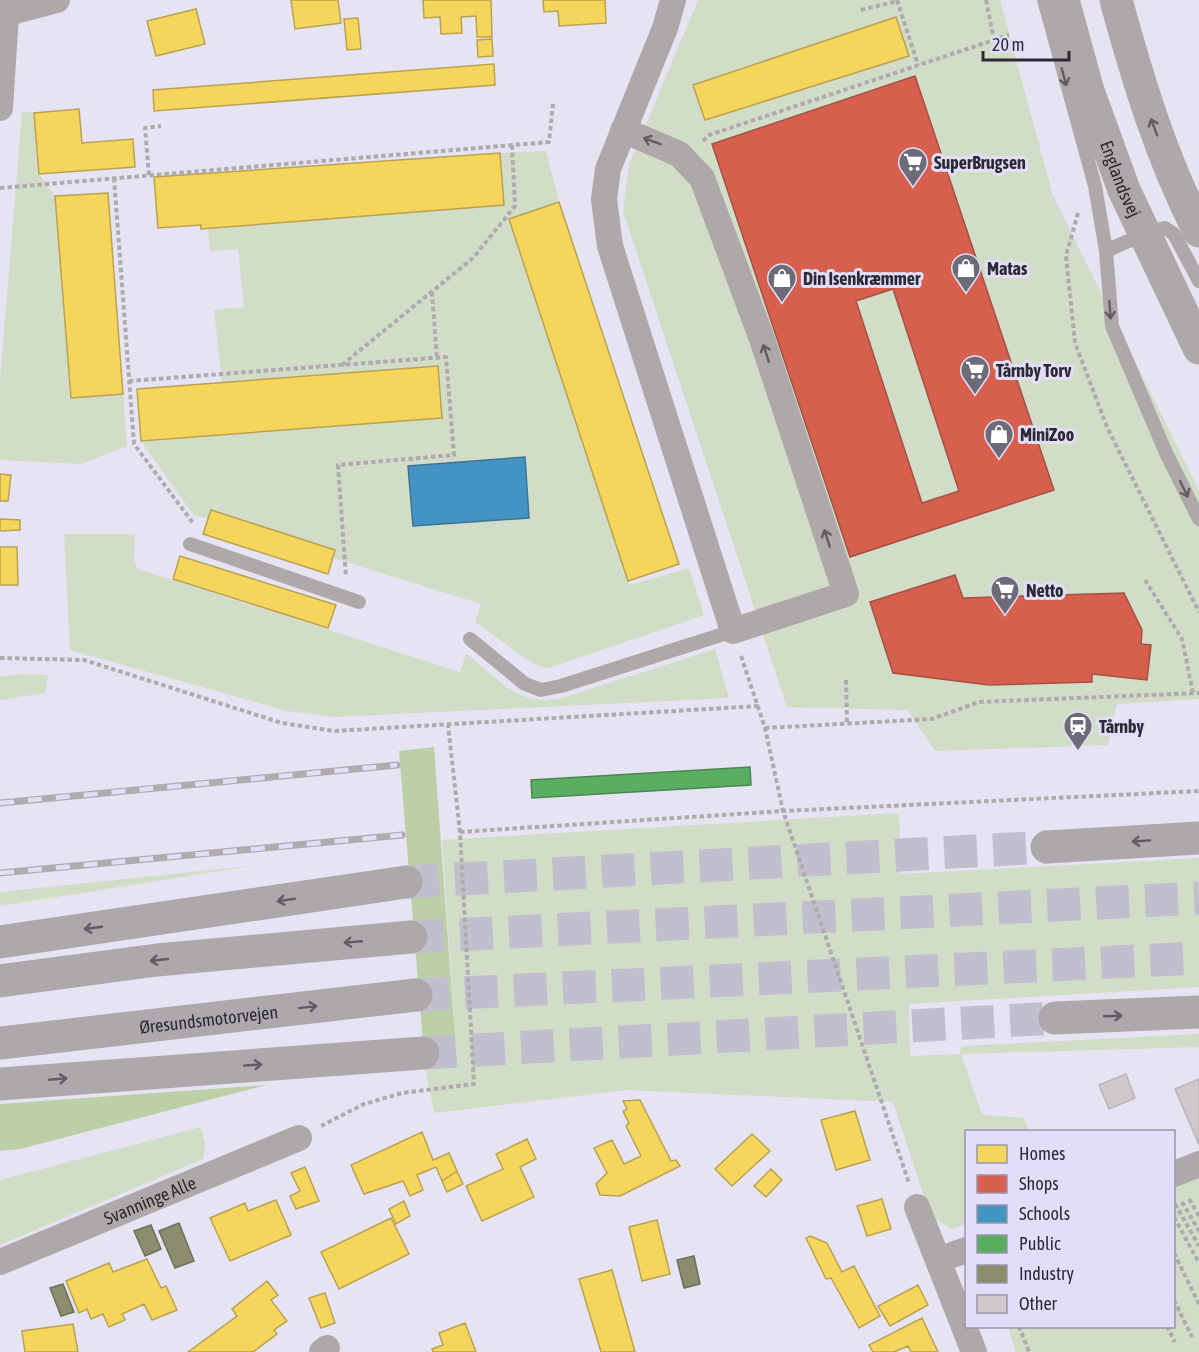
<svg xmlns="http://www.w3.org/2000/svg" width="1199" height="1352" viewBox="0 0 1199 1352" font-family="'Asap Condensed',sans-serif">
	<rect width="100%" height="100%" fill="#e6e4f3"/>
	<path fill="#d2ddc8" d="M698,0H1000L1053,196L1199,490V699L1117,704L1108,745L935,751L908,710L787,707L623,211L629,165Z
		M22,111L34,113L39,174L55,196L71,398L123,394L127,446L81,464L0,460V382Z
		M546,151L559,202L509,220L628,581L630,585L689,568L704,615L549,668L535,665L475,622L481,604L333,558L335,550L211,511L208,519L193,514L141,441L441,418L437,366L222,382L214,310L244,307L238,249L210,251L208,228L504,205L500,153Z
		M64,534H135L134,561L138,569L460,672L466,653C497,678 519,708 562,698L715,649L729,698L335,717L287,711L70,650Z
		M21,674L48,675L45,693L0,700V677Z
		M899,813L900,874L1199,858V987L909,1004L910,1056L960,1054L961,1046L1199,1034V1047L961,1054L982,1115L1024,1118L1029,1131L966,1132V1224L951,1229L930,1215L893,1102L627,1090L434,1113L425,1066L457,1063L442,840Z
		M258,865L0,906V892Z
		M201,1127L205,1145L203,1159L0,1245V1180Z
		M1199,1176V1352H1016L1008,1327L1174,1326V1186Z"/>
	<path fill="#bccfa6" d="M434,747L457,1064L425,1066L399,751Z
		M267,1085L20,1149L0,1151V1104Z"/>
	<path fill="#f6d55c" stroke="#b9a250" stroke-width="1.5" d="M291,0H338L341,23L295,29Z
		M423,0H491L492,37H477L476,16L461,17L462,33L441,34L440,17L424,18Z
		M543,0H605L606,23L559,26L558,11L544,12Z
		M196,9L205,44L156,56L147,21Z
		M896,17L909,56L705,120L693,85Z
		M358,18L361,49L347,50L344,19Z
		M492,39L493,56L478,57L477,40Z
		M494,64L495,85L154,111L153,90Z
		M79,109L82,143L133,139L135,167L39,174L34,113Z
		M500,153L504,205L201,229V225L158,228L154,177Z
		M108,193L123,394L71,398L55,196Z
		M559,202L679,564L628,581L509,219Z
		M438,366L442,418L141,441L137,389Z
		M0,474L11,475L8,501H0Z
		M211,510L335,550L328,574L203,534Z
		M0,519L20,520V530L0,531Z
		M0,547H17L18,585H0Z
		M180,556L336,605L328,628L173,579Z
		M640,1100L671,1161L676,1160L680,1166L620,1196L600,1195L596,1184L607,1173L594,1148L612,1140L624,1164L641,1156L626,1126L629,1123L623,1111L627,1109L623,1101Z
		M855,1111L870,1160L836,1170L821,1120Z
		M422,1132L433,1160L449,1153L457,1171L442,1181L436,1167L417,1175L423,1190L410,1196L403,1181L364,1194L351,1165Z
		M752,1134L770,1151L732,1186L715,1169Z
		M527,1139L536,1159L520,1167L534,1197L482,1221L466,1186L503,1169L496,1154Z
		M305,1167L319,1201L296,1209L290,1196L300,1191L291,1173Z
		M771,1169L782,1180L766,1197L754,1186Z
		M457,1171L463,1184L447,1192L442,1181Z
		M882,1199L891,1229L867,1236L857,1206Z
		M276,1200L291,1235L230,1261L210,1218L245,1203L248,1211Z
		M404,1201L410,1216L396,1224L389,1209Z
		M391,1218L409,1254L339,1289L321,1252Z
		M657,1220L670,1274L642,1281L629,1227Z
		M810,1236L827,1243L842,1272L854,1266L880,1316L859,1328L831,1278L826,1279L806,1238Z
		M147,1259L161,1288L166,1286L177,1310L152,1320L144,1304L122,1314L125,1320L109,1327L103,1314L91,1319L87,1309L79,1313L66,1281L109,1263L113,1272Z
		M612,1270L635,1352H601L579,1279Z
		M267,1281L278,1295L271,1300L287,1321L274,1330L277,1334L253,1352H188L237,1316L232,1309Z
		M918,1285L928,1305L890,1326L878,1306Z
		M325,1293L335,1323L321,1328L309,1298Z
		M922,1318L938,1352H911L908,1346L894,1352H873L869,1345Z
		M465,1323L476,1352H433L432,1349L443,1345L439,1333Z
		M73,1324L78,1352H25L22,1331Z"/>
	<path fill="#d6604d" stroke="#a35046" stroke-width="1.5" fill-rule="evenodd" d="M915,76L1054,490L850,557L712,144ZM893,289L959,491L922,503L856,301Z
		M955,575L963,598L1124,593L1142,630L1141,644L1151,645L1147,680L1092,674V682L989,685L893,673L870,602Z"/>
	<path fill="#4393c3" stroke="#3c7498" stroke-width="1.5" d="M525,457L529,518L413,526L408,466Z"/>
	<path fill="#5aae61" stroke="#4c8654" stroke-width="1.5" d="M750,767L751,785L532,798L531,780Z"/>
	<path fill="#8c8c6e" stroke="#6f6f5d" stroke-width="1.5" d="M179,1223L194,1261L175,1268L159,1231Z
		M151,1225L161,1249L145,1256L134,1231Z
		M694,1256L700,1284L684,1288L677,1260Z
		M63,1284L74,1312L61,1316L50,1288Z"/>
	<path fill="#cec8cb" stroke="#bbb5b9" stroke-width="1.5" d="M1126,1074L1135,1098L1109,1109L1099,1085Z
		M1199,1079V1145L1175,1089Z"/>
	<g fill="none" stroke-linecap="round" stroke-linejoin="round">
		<path stroke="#c1bfcd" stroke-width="33" stroke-dasharray="33 16" stroke-linecap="butt" d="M406,882L1047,847
			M411,937L1199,898
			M416,995L1199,958
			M423,1053L1055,1018"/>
		<path stroke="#afaaae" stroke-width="4" stroke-dasharray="4.5 3" stroke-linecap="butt" d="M897,0L918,65
			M986,0L994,40
			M861,10L898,1
			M703,141L709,135L1009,35
			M149,175L145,128L161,126
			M114,178L134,444L193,523
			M0,188L549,142L553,104
			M1078,213L1066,256L1075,343L1107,427L1199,612
			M432,292L437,358
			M342,365L473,258L515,206L512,145
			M129,381L446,357L454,455L338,465L346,577
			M1145,580L1182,639L1193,693
			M741,656L765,728L783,811L909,1183
			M0,658L84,660L282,723L334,731L759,706
			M846,680L847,723
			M765,728L932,719L979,702L1199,693
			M460,832L783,811L1199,791
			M321,1126L364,1104L402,1093L474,1084L460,832L448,725
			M1189,1199L1199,1216
			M1182,1202L1199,1231
			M1175,1204L1199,1246
			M1174,1217L1199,1263
			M1174,1253L1199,1304
			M1174,1300L1192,1337
			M1019,1326L1029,1352
			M1167,1326L1175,1342"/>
		<path stroke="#afa8a8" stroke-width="14" d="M1044,0L1095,186L1106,251L1112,326L1166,453L1199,519
			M1106,251L1144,234L1165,228L1174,234L1199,281
			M190,544L359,602
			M470,639L525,684L541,690L561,686L733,631"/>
		<g stroke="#afa8a8" stroke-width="26">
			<path d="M0,15L57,0"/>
			<path d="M0,108L7,0"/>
			<path d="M623,130L679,154L702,178L762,339L846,594L733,631L610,246L604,199L608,169L665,28L673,0"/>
			<path d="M1174,1174L1199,1164"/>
			<path d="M917,1207L974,1352"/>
			<path d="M938,1260L966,1250"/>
			<path id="s1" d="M0,1262L299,1138"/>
			<path d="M322,1352L327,1348"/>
		</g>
		<g stroke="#afa8a8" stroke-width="33">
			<path id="s2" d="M1063,0L1088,91L1124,190L1199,348"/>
			<path d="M1116,0C1138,80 1161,157 1199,231"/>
		</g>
		<g stroke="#aca8ac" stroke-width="33">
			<path d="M1047,847L1199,838"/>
			<path d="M0,942L406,882"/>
			<path d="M0,981L157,960L411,937"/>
			<path d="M1055,1018L1199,1012"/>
			<path id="s3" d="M0,1043L416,995"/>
			<path d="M0,1084L423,1053"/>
		</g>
		<g stroke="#b0abaf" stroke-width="7">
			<path id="rail" d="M0,803L397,765
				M0,873L402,835"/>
		</g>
		<use href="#rail" stroke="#e2def9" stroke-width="4.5" stroke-dasharray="14" stroke-linecap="butt"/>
	</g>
	<defs><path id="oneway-shaft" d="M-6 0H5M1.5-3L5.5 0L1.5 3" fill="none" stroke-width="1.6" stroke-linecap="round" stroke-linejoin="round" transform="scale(1.5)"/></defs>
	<g stroke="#605c62">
		<use href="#oneway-shaft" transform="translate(1064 77) rotate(75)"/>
		<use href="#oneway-shaft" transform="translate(1154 127) rotate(-111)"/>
		<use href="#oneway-shaft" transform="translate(652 141) rotate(-159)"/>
		<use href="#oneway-shaft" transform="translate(1110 310) rotate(86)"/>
		<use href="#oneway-shaft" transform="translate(766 353) rotate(-108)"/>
		<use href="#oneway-shaft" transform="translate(1184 489) rotate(64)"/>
		<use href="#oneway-shaft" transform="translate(827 538) rotate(-108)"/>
	</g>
	<g stroke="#5f5c64">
		<use href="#oneway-shaft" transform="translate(1141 841) rotate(176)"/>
		<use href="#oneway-shaft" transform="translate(286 900) rotate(172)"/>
		<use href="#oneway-shaft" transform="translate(93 928) rotate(172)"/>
		<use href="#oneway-shaft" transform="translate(353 942) rotate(175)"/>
		<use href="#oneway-shaft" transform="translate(159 960) rotate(174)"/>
		<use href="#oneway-shaft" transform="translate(308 1007) rotate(-7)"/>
		<use href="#oneway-shaft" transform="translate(1113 1016) rotate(-2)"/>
		<use href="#oneway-shaft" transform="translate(253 1065) rotate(-4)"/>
		<use href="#oneway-shaft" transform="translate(58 1079) rotate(-5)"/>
	</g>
	<defs>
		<g id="supermarket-pin" transform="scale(1.5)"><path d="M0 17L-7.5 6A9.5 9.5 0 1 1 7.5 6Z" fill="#6c6b77" stroke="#e2def9"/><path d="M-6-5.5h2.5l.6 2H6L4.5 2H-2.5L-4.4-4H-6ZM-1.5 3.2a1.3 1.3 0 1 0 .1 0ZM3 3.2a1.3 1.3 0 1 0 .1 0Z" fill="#fff"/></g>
		<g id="shop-pin" transform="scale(1.5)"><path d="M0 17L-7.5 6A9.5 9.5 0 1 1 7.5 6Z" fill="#6c6b77" stroke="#e2def9"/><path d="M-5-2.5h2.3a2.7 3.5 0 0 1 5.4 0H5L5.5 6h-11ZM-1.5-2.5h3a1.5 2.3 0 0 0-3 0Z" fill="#fff"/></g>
		<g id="station-pin" transform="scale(1.5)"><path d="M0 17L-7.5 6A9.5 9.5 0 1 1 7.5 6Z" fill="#6c6b77" stroke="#e2def9"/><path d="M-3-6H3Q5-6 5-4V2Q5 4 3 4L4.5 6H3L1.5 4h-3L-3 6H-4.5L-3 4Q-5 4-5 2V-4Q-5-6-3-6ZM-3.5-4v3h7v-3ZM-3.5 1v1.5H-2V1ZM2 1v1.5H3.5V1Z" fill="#fff"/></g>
	</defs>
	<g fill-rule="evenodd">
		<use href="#supermarket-pin" x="913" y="162"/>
		<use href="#shop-pin" x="966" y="268"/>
		<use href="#shop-pin" x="782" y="278"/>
		<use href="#supermarket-pin" x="975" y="370"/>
		<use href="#shop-pin" x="999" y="434"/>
		<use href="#supermarket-pin" x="1005" y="590"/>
		<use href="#station-pin" x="1078" y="726"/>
	</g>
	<g text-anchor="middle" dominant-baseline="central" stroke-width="6" stroke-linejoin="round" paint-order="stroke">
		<g font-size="18" font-weight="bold" fill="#2b2a34" stroke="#e2def9" text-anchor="start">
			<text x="934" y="162">SuperBrugsen</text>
			<text x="987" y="268">Matas</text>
			<text x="803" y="278">Din Isenkræmmer</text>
			<text x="996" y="370">Tårnby Torv</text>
			<text x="1020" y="434">MiniZoo</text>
			<text x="1026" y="590">Netto</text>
			<text x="1099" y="726">Tårnby</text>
		</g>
		<g font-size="18" fill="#2b2a34" stroke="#e2def9">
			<text stroke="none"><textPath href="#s2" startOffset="188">Englandsvej</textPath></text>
			<text stroke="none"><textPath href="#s3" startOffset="210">Øresundsmotorvejen</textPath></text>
			<text stroke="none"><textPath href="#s1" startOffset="162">Svanninge Alle</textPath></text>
		</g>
	</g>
	<rect x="965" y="1130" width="210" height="198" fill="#e2def9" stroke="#9996aa" stroke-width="1.5"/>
	<rect x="977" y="1145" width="30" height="18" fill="#f6d55c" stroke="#9996aa" stroke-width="1.5"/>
	<text x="1019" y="1160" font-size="18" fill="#2b2a34">Homes</text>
	<rect x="977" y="1175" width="30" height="18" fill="#d6604d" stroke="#9996aa" stroke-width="1.5"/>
	<text x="1019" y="1190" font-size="18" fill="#2b2a34">Shops</text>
	<rect x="977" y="1205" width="30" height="18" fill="#4393c3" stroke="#9996aa" stroke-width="1.5"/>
	<text x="1019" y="1220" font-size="18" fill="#2b2a34">Schools</text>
	<rect x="977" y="1235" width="30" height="18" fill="#5aae61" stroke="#9996aa" stroke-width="1.5"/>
	<text x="1019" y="1250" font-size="18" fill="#2b2a34">Public</text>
	<rect x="977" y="1265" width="30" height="18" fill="#8c8c6e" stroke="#9996aa" stroke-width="1.5"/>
	<text x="1019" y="1280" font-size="18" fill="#2b2a34">Industry</text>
	<rect x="977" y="1295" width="30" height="18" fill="#cec8cb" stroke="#9996aa" stroke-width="1.5"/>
	<text x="1019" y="1310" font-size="18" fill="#2b2a34">Other</text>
	<path d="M983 51v9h86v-9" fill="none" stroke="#2b2a34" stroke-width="3"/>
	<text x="992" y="51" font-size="18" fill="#2b2a34" stroke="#e2def9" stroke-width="4.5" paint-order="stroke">20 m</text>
</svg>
